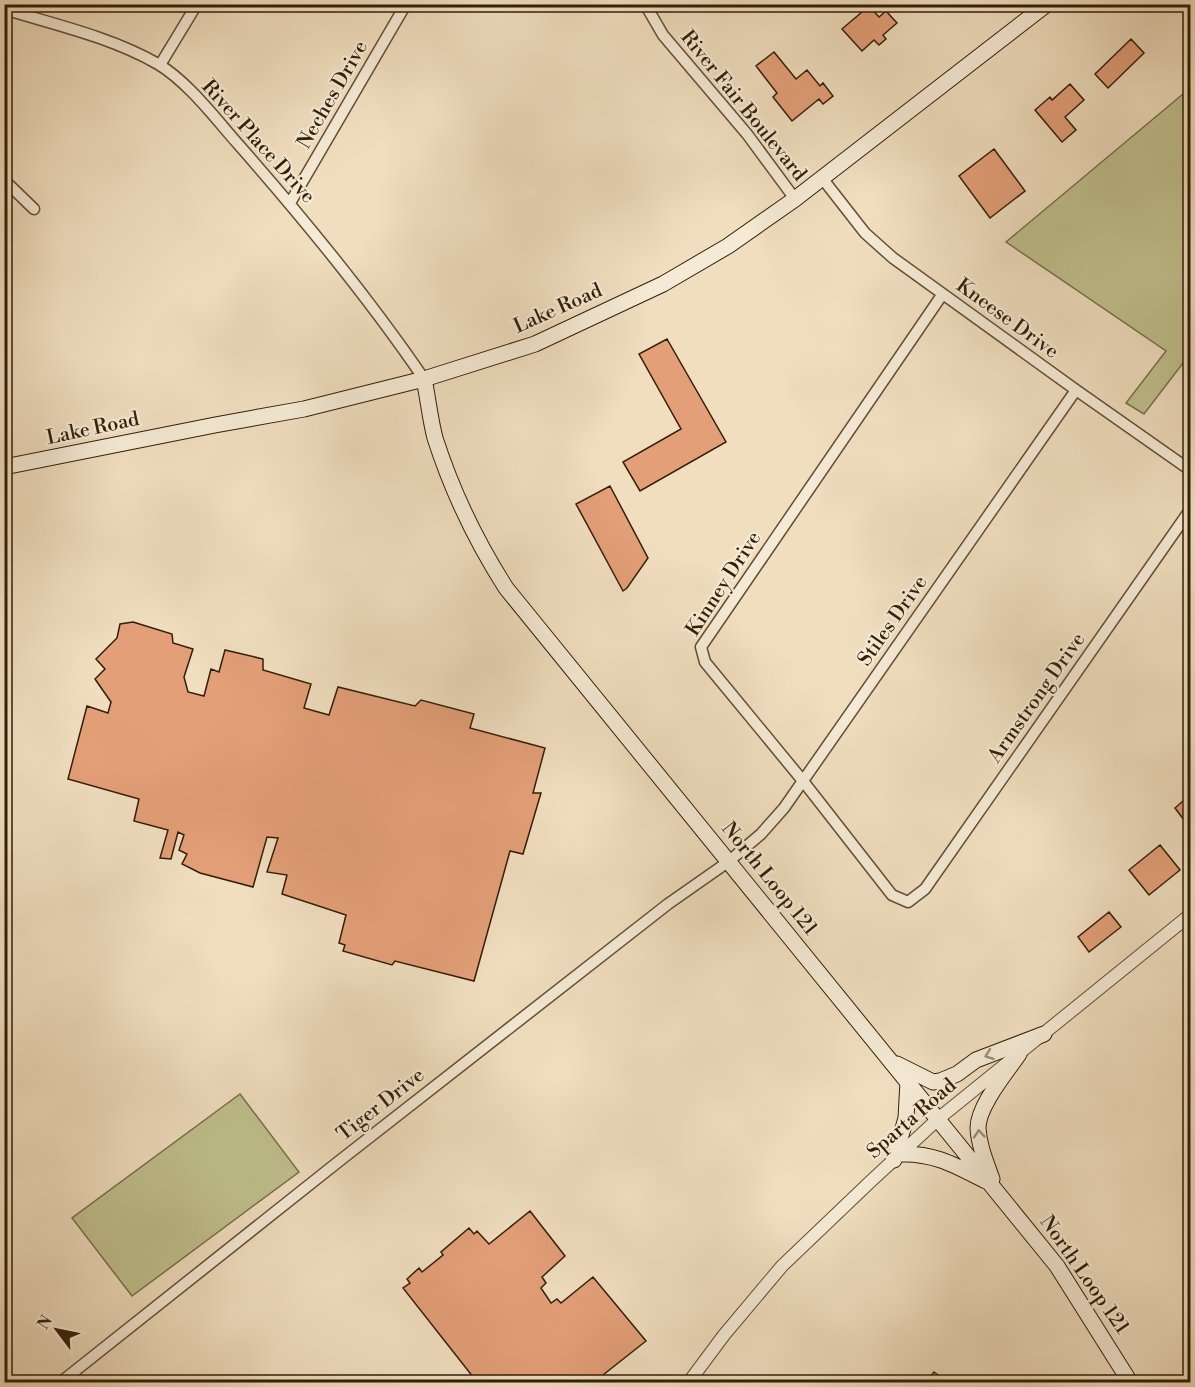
<svg xmlns="http://www.w3.org/2000/svg" width="1195" height="1387" viewBox="0 0 1195 1387" font-family="'Libre Bodoni',serif">
	<rect width="100%" height="100%" fill="#f0debf"/>
	<filter id="stains"><feTurbulence type="fractalNoise" baseFrequency=".00333" numOctaves="4"/><feColorMatrix values="0 0 0 0 .2 0 0 0 0 .09 0 0 0 0 .02 0 0 0 .5 -.17"/></filter>
	<radialGradient id="worn" r=".72"><stop offset=".6" stop-color="#630" stop-opacity="0"/><stop offset="1" stop-color="#630" stop-opacity=".3"/></radialGradient>
	<path fill="#c0c08e" stroke="#796f4a" stroke-width="1.5" d="M1183,94L1190,104V368L1183,363L1144,414L1126,403L1166,351L1006,242Z
		M240,1094L299,1172L132,1296L72,1218Z"/>
	<path fill="#e39f78" stroke="#321e07" stroke-width="1.5" d="M869,6L879,17L886,11L897,23L883,35L886,39L879,45L874,40L862,51L842,29Z
		M1131,39L1144,53L1108,88L1095,74Z
		M774,52L796,79L807,70L820,86L823,83L833,96L823,104L819,99L792,121L773,97L777,93L756,66Z
		M1070,84L1084,100L1065,117L1076,130L1062,142L1035,110L1050,97L1052,100Z
		M994,149L1025,191L990,218L959,176Z
		M667,339L726,442L640,491L623,462L681,429L639,354Z
		M610,486L648,558L627,588L623,591L576,504Z
		M133,622L172,634L173,643L193,649L184,677L188,692L204,696L211,669L219,672L225,650L263,659V670L311,684L304,708L329,715L338,687L415,706L421,700L474,714L470,728L545,748L533,793H541L523,854L510,851L474,981L395,961L392,965L343,951L345,945L339,943L346,915L282,894L287,875L267,872L278,838L267,837L253,887L200,873L182,864L187,854L179,850L184,835L178,832L171,859L160,858L168,830L134,821L139,799L68,779L87,706L108,713L111,702L95,679L105,669L96,659L117,638L120,624Z
		M1190,795V828L1175,808Z
		M1160,845L1180,870L1149,895L1129,870Z
		M1109,912L1121,927L1089,952L1078,937Z
		M530,1211L565,1256L542,1277L546,1283L541,1288L551,1303L557,1299L561,1303L593,1277L646,1341L594,1382H477L403,1288L410,1283L407,1279L419,1268L422,1272L443,1255L441,1252L469,1228L474,1234L477,1231L489,1244Z
		M934,1372L948,1382H926Z"/>
	<g fill="none" stroke-linecap="round" stroke-linejoin="round">
		<g stroke="#624e35" stroke-width="13">
			<path id="minor" d="M645,4L663,35L747,134L795,199
				M4,9C56,25 111,37 158,64C188,82 215,118 238,144C304,219 368,297 424,379
				M160,65L197,4
				M822,178L865,233L893,258L1076,390L1190,470
				M4,180L34,209
				M290,203L406,4
				M942,295L701,647L705,662L803,781L892,895L908,902L925,889L1190,510
				M61,1382L338,1162L668,904L728,862L761,834L784,808L1076,390"/>
		</g>
		<g stroke="#624e35" stroke-width="14">
			<path id="tertiary" d="M689,1382L724,1335L782,1266L871,1181L938,1119L1190,915"/>
		</g>
		<g stroke="#321e07" stroke-width="17">
			<path id="secondary" d="M424,379C428,398 430,419 435,438C452,491 476,541 506,588L1057,1266L1130,1382
				M4,467L215,425L304,409L424,379L535,344L663,284L728,246L795,199L1047,4
				M897,1064L933,1082L940,1081L957,1074L976,1060L1044,1034
				M901,1154C935,1153 956,1166 986,1181
				M894,1160L906,1118L908,1082
				M992,1179C986,1162 979,1146 978,1128C978,1106 1006,1073 1019,1054"/>
		</g>
		<use href="#minor" stroke="#f5ead5" stroke-width="10"/>
		<use href="#tertiary" stroke="#f5ead5" stroke-width="12"/>
		<use href="#secondary" stroke="#f5ead5" stroke-width="15"/>
	</g>
	<defs><path id="oneway-chevron" d="M-2-3.5L2.5 0L-2 3.5" fill="none" stroke-width="1.6" stroke-linecap="round" stroke-linejoin="round" transform="scale(1.5)"/></defs>
	<g stroke="#9d8e78">
		<use href="#oneway-chevron" transform="translate(989 1055) rotate(160)"/>
		<use href="#oneway-chevron" transform="translate(979 1134) rotate(-95)"/>
	</g>
	<g text-anchor="middle" dominant-baseline="central" stroke-width="4.5" stroke-linejoin="round" paint-order="stroke">
		<g font-size="20" fill="#321e07" stroke="#f5ead5">
			<text transform="translate(333 95) rotate(-60)">Neches Drive</text>
			<text transform="translate(743 106) rotate(51)">River Fair Boulevard</text>
			<text transform="translate(258 142) rotate(48)">River Place Drive</text>
			<text transform="translate(558 309) rotate(-24)">Lake Road</text>
			<text transform="translate(1007 319) rotate(36)">Kneese Drive</text>
			<text transform="translate(93 429) rotate(-12)">Lake Road</text>
			<text transform="translate(724 584) rotate(-57)">Kinney Drive</text>
			<text transform="translate(893 621) rotate(-55)">Stiles Drive</text>
			<text transform="translate(1037 698) rotate(-55)">Armstrong Drive</text>
			<text transform="translate(769 879) rotate(51)">North Loop 121</text>
			<text transform="translate(381 1105) rotate(-38)">Tiger Drive</text>
			<text transform="translate(912 1119) rotate(-41)">Sparta Road</text>
			<text transform="translate(1084 1275) rotate(55)">North Loop 121</text>
		</g>
	</g>
	<rect width="1195" height="1387" fill="none" stroke="#f0debf" stroke-width="24"/>
	<rect x="6" y="6" width="1183" height="1375" fill="none" stroke="#321e07" stroke-width="3"/>
	<rect x="12" y="12" width="1171" height="1363" fill="none" stroke="#321e07" stroke-width="1.5"/>
	<g transform="translate(57 1330) rotate(302)" stroke="#f5ead5" stroke-width="4.5" paint-order="stroke">
	<path d="M0-4.5L10 22L0 15L-10 22Z" fill="#321e07"/>
	<text y="-9" font-size="16" font-weight="bold" text-anchor="middle" fill="#321e07">N</text>
	</g>
	<rect width="100%" height="100%" filter="url(#stains)"/>
	<rect width="100%" height="100%" fill="url(#worn)"/>
</svg>
